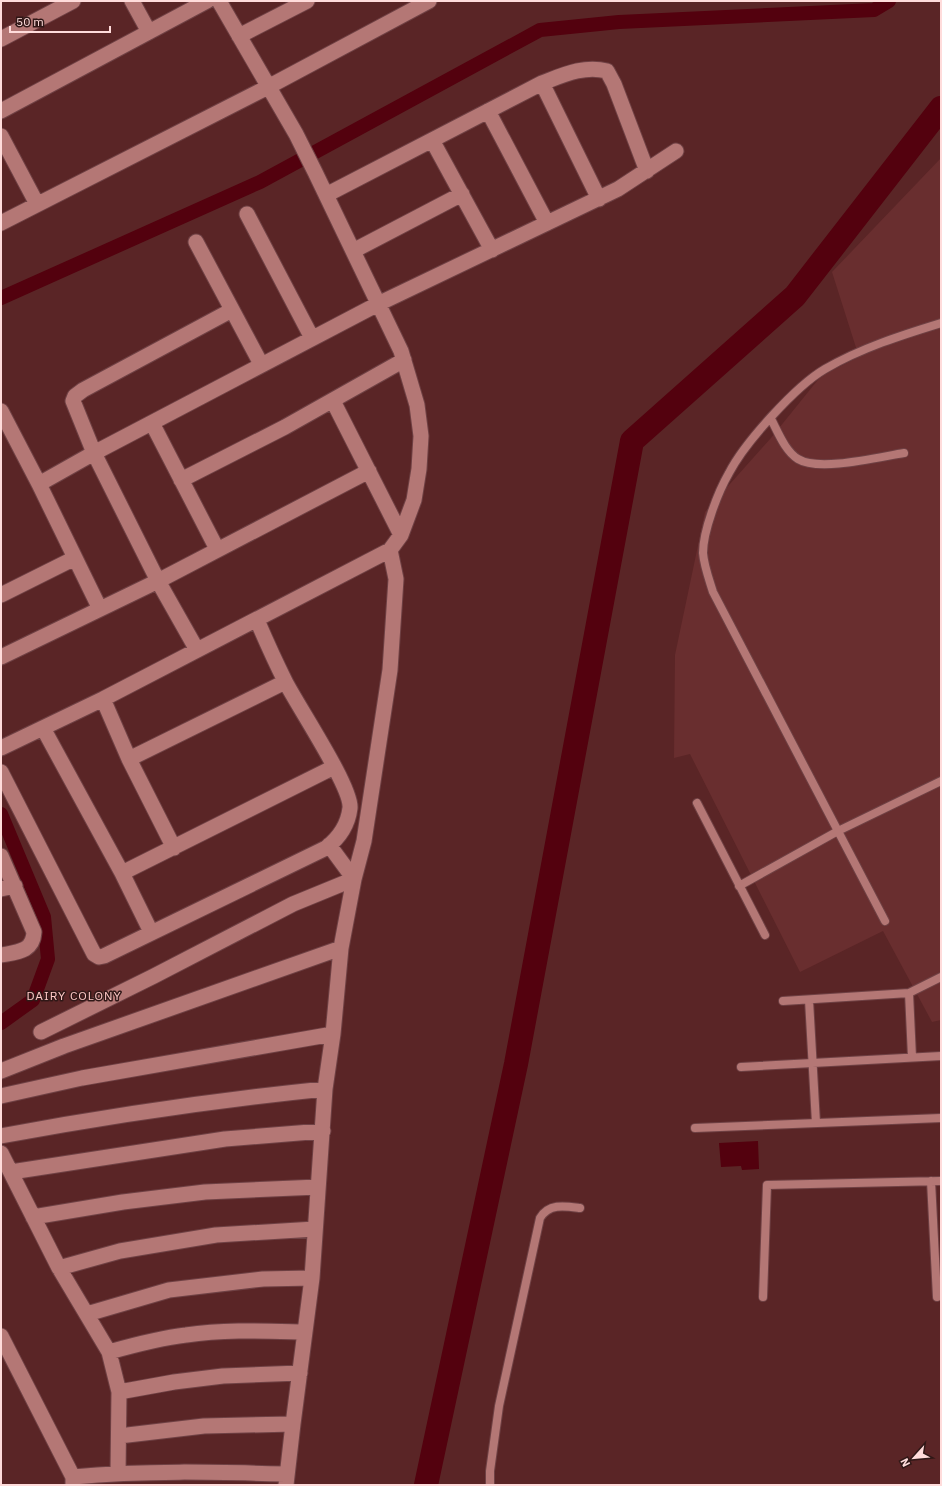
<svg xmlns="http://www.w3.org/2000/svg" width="942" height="1486" viewBox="0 0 942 1486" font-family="'IBM Plex Sans',sans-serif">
	<rect width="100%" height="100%" fill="#5a2526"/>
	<path fill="#692e2f" d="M941,158V1020L932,1022L883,931L800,972L690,754L674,758L675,655L705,512L771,438L821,376L859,357L832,272Z"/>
	<path fill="#53010e" d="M758,1141L759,1169L742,1170L741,1166L721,1167L719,1143Z"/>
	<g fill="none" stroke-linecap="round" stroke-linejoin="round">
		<path stroke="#53010e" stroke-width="14" d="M1,298L260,182L540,30L619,22L874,10L889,1
			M1,814L44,917L48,959L33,1000L1,1023"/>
		<path stroke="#53010e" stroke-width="24" d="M426,1485L516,1064L632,441L795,296L941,108"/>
		<g stroke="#6f4144" stroke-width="10">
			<path id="service" d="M771,419C778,432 785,451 798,459C819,472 879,457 904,453
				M697,803L765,935
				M739,886L838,831L941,781
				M885,921L713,592C709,579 704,566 703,553C703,531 718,492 729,473C745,442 796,386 825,369C861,348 902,335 941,323
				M909,993L912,1057
				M809,1000L816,1123
				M783,1001L909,993L941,977
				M741,1067L941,1056
				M695,1128L941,1118
				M931,1181L937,1297
				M763,1297L767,1185L941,1181
				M490,1485V1471L499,1406L540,1218C549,1203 565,1206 580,1208"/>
		</g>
		<g stroke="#6f4144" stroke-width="17">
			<path id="minor" d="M132,1L149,32
				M239,36L307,1
				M1,39L73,1
				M542,83L599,199
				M1,111L207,1
				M488,111L547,223
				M1,136L37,204
				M432,140L492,250
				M326,195L542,83C563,75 584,65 607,71L614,84L647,171
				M247,214L312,338
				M1,223L268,87L429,1
				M196,242L261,364
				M353,251L462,194
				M333,401L401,535
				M1,411L39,484L100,609
				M152,423L217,549
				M181,480L285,427L404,360
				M39,484L94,453L378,304L618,189L676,151
				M1,595L75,558
				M197,650L158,581L94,453L73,401L75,396L83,390L232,310
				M1,657L158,581L369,471
				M103,699L129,759L174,848
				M43,728L122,873L151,932
				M1,748L103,699L390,550L401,535L414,500L419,469L421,436L417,405L401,351L315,172L296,134L219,1
				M129,759L285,682
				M1,772L94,954L99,957L104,956L326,848C339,838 348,825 350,808C352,787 297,705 285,681C275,661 266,641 257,620
				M1,856L34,932C33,952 17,952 1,955
				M122,873L334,767
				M1,889L15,886
				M41,1032L154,976L293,904L354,879L329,845
				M1,1071L64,1046L341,948
				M1,1096L82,1078L333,1034
				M1,1136C108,1116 217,1100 325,1089
				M1,1153L59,1268L109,1352L119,1392L118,1473
				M11,1172L225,1139L323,1131
				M33,1217L123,1202L205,1192L318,1187
				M59,1268L120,1251L216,1235L315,1229
				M87,1314L169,1290L263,1279L312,1278
				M1,1336L73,1477V1485
				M109,1352C134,1345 160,1338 186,1335C225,1329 265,1331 305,1332
				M119,1392L174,1382L223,1376L300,1373
				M119,1436L204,1426L293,1424
				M73,1477C145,1470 215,1472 287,1474
				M286,1485L293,1424L312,1278L325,1089L333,1034L341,948L354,879L364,841L390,670L396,579L390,550"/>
		</g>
		<use href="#service" stroke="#b47775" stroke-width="8"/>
		<use href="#minor" stroke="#b47775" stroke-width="15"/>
	</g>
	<g text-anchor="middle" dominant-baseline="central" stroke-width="3" stroke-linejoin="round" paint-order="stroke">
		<g font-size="12" letter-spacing="1" fill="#ffc9c7" stroke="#301817">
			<text x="74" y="995">DAIRY COLONY</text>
		</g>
	</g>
	<rect width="942" height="1486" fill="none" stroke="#ffdcdb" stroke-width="4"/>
	<g transform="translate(914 1458) rotate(243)" stroke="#301817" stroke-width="3" paint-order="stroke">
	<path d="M0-3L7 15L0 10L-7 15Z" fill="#ffdcdb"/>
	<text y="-6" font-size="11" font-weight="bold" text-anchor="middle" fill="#ffdcdb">N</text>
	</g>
	<path d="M10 26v6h100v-6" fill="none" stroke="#ffdcdb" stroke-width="2"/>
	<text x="16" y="26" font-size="12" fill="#ffdcdb" stroke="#301817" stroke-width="3" paint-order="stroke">50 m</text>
</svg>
